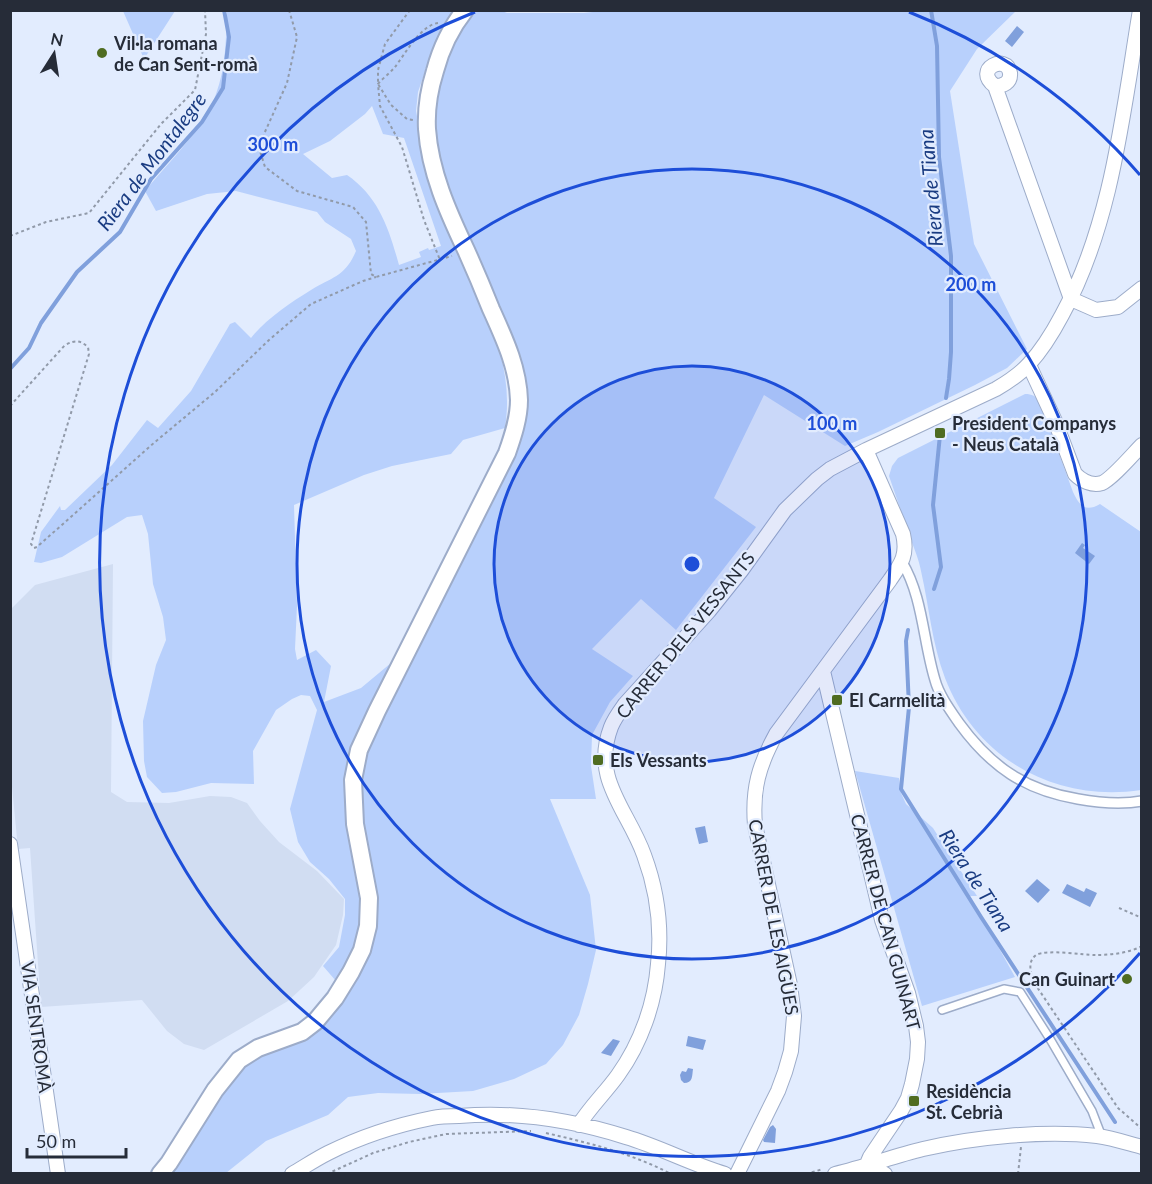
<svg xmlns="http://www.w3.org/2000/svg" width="1152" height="1184" viewBox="0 0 1152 1184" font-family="Lato,sans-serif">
	<rect width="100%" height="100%" fill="#e2ecfe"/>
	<path fill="#d1ddf2" d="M113,564L111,792L127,802L169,803L210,796L231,797L247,803L260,821L279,842L317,871L344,899L343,915L336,945L314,977L288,1001L204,1050L184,1044L167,1031L142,1000L41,1007L30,848L18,849L11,776V609L35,585Z"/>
	<path fill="#b8d0fc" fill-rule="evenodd" d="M478,10L502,11L507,13H584L611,10L1016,11L977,49L950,91L974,244L1027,349L1007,368L975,385L878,432L845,446L764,395L714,498L756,527L676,630L641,599L592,649L633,676L610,702L592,735L591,766L596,799H550L590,895L596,950L588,984L579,1015L563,1045L546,1064L514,1079L473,1091L420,1094L378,1093L348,1097L328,1115L266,1141L226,1173L170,1174L218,1099L241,1068L268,1052L301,1039L363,959L361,784L365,758L371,739L486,511L525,383L520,357L454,206L445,178L434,130L435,100L452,40L464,22Z
		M123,11H175L144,59Z
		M227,11H455L447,21L430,57L418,92L416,111L431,188L500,353C507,378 509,403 505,428L463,440L451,454L392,466L364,475L294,505L297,606L295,649L297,660L316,650L331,666L324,702L361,688L397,658L358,734L357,862L360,905L359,927L353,948L336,981L323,966L339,947L345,915V899L329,879L310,862L298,842L290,809L317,710L310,696L301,695L292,699L276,710L253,751L254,784L211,783L176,792L162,793L147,777L144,761L143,721L156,665L166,640L163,617L153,584L148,534L142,515L127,517L62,557L41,563L34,562L41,532L60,506L61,510H65L112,465L147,420L158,428L191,391L230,324L235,322L251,338C266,319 290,303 311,290C332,277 345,277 356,251L351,239L325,222L317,212L236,191L207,194L156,211L145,191C168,163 204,128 216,94C226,67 226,38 227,11ZM372,106L383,134L404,138L441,246L429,250L428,248L419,252L421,257L399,265C389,229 379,197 347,175L332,178L303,154L330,141L365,114Z
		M1025,394C1032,394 1036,396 1040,402L1073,492C1079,505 1085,513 1100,504L1141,532V790C1056,803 976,759 945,678C932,644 929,606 921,571C919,560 914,548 910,537C903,517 896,496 889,476L892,466L898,458Z
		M855,771L899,778L901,793L906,804L933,828L977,896H970L1015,977L922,1006Z"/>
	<path fill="#80a0dc" d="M1017,26L1024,32L1012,47L1005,41Z
		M1082,543L1085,545L1083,548L1095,556L1089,564L1075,553Z
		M705,826L708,842L699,844L695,828Z
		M1037,879L1050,890L1038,903L1025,891Z
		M1067,884L1084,892L1086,888L1097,893L1090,907L1062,893Z
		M688,1036L706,1040L703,1050L686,1046Z
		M613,1039L620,1041L611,1056L601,1053Z
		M688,1068L693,1069C692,1076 693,1083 684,1083L681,1080L680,1075L682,1071L686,1072Z
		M773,1125L776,1129L775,1143L764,1142L763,1140L770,1127Z"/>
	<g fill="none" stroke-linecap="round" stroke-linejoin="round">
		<path stroke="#80a0dc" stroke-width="4" d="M931,10L937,46L939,157L951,256V352L949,379L946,398
			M10,369L29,348L41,323L77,272L120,232L151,179L202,122L223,88L229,37L224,10
			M934,589L941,567L933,505L940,435
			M908,630L906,641L909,707L901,789L981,917L1115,1122"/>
		<g stroke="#9dacc9" stroke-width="10">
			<path id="service" d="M942,1010L1004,989L1020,992L1050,1039L1092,1111L1102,1137"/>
		</g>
		<g stroke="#9dacc9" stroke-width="12">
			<path id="pedestrian" d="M902,562C923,597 923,641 935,680C939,695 950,710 959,723C991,767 1025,790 1078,799C1100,803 1120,805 1142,801"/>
		</g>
		<g stroke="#9dacc9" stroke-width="16">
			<path id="minor" d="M995,86C1003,86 1011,83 1010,73C1007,53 972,69 995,86L1071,299L1096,310L1118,307L1142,288
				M1029,365L1055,421L1075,474C1082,481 1092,486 1102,483C1112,479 1133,454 1142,445
				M823,671L882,920L908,993L916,1026L918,1042L917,1059L912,1084L908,1098L901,1111L870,1157L867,1164
				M10,844L58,1174
				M579,1125C589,1108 606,1092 618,1075C641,1043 655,1003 658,964C662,927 657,890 644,855C628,810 591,779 611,727C614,719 620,711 625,704L709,611L741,571L785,510L817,479L830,469L866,450L996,389C1008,382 1019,375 1029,364C1042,350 1053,332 1062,315C1112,224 1123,112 1140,10
				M867,1164L885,1174
				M292,1174C304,1167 316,1159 328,1153C360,1137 397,1125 432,1118C441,1116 450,1116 459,1116C516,1111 572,1120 626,1137C660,1147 691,1164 725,1174
				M737,1174L778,1091L785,1072L791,1051L794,1016L790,985L755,825C752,789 759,765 776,734L890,580C901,564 908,555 903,534L866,450
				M835,1174C865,1167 894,1156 923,1149C975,1137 1044,1130 1097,1136C1112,1138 1127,1143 1142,1147"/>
		</g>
		<g stroke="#9dacc9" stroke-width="20">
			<path id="tertiary" d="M160,1174L169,1163L215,1090L239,1060L258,1048L302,1032L315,1022L335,998L351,972L362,950L368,926L369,898L355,824L353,780L359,750L377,711L507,453C513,436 519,418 519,400C518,367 504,338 491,309C483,289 475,270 466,250C448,212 430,172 427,129C426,110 429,90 435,71C441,48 450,29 465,10"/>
		</g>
		<path stroke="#919aa9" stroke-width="2" stroke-dasharray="3 3" stroke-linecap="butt" d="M289,10L297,37L287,83L264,134L260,151L265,167L297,191L353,207L366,222L371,274L376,277L452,256
			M410,10L385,44L378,70V84L391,105L407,119L413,120
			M511,10H518
			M560,10H584
			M438,23C421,25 405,54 395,67C390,73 383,78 378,84L380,106L402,147L424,220L440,260
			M10,236L46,222L89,213L161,124L195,90L206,34L205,10
			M10,406L65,345C75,340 80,340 88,347L89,354L31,544L34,548L37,547L155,442L215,392L269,340L311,304L363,281L376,277
			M1119,908L1142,918
			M1142,946C1129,953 1111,955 1096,955C1083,955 1047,949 1036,955C1027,962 1031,972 1033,981L1118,1108L1142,1129
			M546,1133C589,1143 631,1153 671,1174
			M327,1174L373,1153L409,1142L446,1134L531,1131
			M806,1174L823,1169
			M1018,1174L1021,1147"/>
		<use href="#service" stroke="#fff" stroke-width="7"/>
		<use href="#pedestrian" stroke="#fff" stroke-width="9"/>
		<use href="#minor" stroke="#fff" stroke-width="14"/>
		<use href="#tertiary" stroke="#fff" stroke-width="16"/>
	</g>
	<circle cx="692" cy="564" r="198" fill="#1d4ed8" fill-opacity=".12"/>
	<g fill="none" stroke="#1d4ed8" stroke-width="3">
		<circle cx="692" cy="564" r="198"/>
		<circle cx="692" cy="564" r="395"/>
		<path d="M1140 953A593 593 0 1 1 475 12M909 12A593 593 0 0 1 1140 175"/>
	</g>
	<g fill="#4f6c21" stroke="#e2ecfe" stroke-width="2">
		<circle cx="102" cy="53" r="6"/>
		<rect x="934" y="427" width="12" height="12" rx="3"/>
		<rect x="831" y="694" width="12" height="12" rx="3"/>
		<rect x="592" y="754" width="12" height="12" rx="3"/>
		<circle cx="1127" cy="979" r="6"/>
		<rect x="908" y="1095" width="12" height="12" rx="3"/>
	</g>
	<g text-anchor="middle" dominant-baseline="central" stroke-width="4.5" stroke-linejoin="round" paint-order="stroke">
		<g font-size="18" font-weight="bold" fill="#262c38" stroke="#e2ecfe" text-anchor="start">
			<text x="114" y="43">Vil·la romana<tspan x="114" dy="21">de Can Sent-romà</tspan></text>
			<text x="952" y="423">President Companys<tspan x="952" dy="21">- Neus Català</tspan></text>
			<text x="849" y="700">El Carmelità</text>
			<text x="610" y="760">Els Vessants</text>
			<text x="1115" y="979" text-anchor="end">Can Guinart</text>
			<text x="926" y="1091">Residència<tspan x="926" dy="21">St. Cebrià</tspan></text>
		</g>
		<g font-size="18" fill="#262c38" stroke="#e2ecfe">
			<text transform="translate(685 635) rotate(-51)">CARRER DELS VESSANTS</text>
			<text transform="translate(774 917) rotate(79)">CARRER DE LES AIGÜES</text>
			<text transform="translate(886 922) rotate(75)">CARRER DE CAN GUINART</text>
			<text transform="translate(37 1027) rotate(82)">VIA SENTROMÀ</text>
		</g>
		<g font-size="20" font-style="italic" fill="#1a3c82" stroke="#e2ecfe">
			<text transform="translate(151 161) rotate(-53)">Riera de Montalegre</text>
			<text transform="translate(930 188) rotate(-95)">Riera de Tiana</text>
			<text transform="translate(977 880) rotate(57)">Riera de Tiana</text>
		</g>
	</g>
	<circle cx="692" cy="564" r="9" fill="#1d4ed8" stroke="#e2ecfe" stroke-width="3"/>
	<g font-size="18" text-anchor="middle" font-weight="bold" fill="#1d4ed8" stroke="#e2ecfe" stroke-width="4.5" stroke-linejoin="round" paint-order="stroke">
		<text x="273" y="151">300 m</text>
		<text x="971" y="291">200 m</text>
		<text x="832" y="430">100 m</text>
	</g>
	<rect width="1152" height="1184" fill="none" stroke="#262c38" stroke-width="24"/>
	<g transform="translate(54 54) rotate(12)" stroke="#e2ecfe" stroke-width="4.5" paint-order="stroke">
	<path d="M0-4.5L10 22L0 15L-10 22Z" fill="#262c38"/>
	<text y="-9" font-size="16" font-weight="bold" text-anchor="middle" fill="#262c38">N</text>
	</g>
	<path d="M27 1148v9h99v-9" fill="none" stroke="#262c38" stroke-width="3"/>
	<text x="36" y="1148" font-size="18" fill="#262c38" stroke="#e2ecfe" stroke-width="4.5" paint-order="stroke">50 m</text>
</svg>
